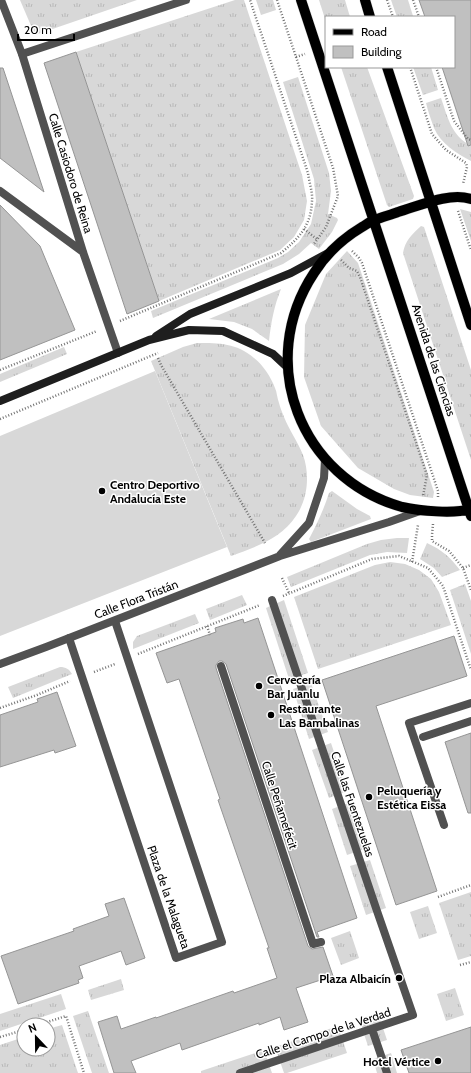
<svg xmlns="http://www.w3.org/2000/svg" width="471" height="1073" viewBox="0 0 471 1073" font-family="Cabin,sans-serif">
	<defs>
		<pattern id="grass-tufts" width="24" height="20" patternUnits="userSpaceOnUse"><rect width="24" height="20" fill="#d8d8d8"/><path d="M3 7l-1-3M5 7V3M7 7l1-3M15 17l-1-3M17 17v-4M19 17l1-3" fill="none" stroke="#b8b8b8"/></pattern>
	</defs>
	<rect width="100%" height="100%" fill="#fff"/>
	<path fill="url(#grass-tufts)" d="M20,0H137L35,35Z
		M235,0H244L302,175L307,201L304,220L294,237L280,250L159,301L76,52Z
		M256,0H273L276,10L261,15Z
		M319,0H345L350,17H326V22Z
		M391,0H408L413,16L397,17Z
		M341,67H367L414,196L413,199L389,207L387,205Z
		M413,67H431L438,90L423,95Z
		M298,77L329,173L331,191L328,214L337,218L338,220L332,232L319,249L311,243L299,254L283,264L153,318L151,311L278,258L288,252L299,242L311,224L316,201L314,179L283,82Z
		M441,98C448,118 451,135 471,146V161C456,153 441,144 434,128C431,120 428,111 426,103Z
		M460,209L471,212V241Z
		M421,226L424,227L471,370V460L403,253C405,241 412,234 421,226Z
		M347,251L358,263L434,492L433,498L410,495L394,489L358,468L321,426L304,377L305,325L326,274Z
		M281,289C274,306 271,323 269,341L252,329L234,322L209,319Z
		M197,343C220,343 236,343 254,358C263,365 271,377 275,388C277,392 277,398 279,403C280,407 282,412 284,417C289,430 298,442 303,455C310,474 308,499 296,516C281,539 255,547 231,556L151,361L183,347Z
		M64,347L67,354L0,382V374Z
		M332,491L357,509L370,516L371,519L311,542L309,539C317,524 324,509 329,493Z
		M397,538H409L407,553L387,552L370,555L291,587L287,577L367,544L381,540Z
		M427,543C442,550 450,557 460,570L442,577L434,568L420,559Z
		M390,562L405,564L419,570L431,579L439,592L451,625L318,669L294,597L375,565Z
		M465,584L471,601V654L450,590Z
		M242,595L247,605L210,620L206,609Z
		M284,600L308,673L289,679L266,608Z
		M195,614L199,623L133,649V642L137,636Z
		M60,667C66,667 69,669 72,674L13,698L8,687Z
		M311,683L328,732L309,739L293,689Z
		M331,743L347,791L329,798L312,750Z
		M351,802L367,848L347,855L332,809Z
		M370,860L386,908L366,915L350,866Z
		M471,892V956L458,960L439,903Z
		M428,906L437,933L419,939L410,912Z
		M350,931L359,958L341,965L331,938Z
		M121,979L124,990L91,1000L88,990Z
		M455,988L464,1015L446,1021L437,994Z
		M61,994L66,1009L0,1031V1014Z
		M88,1011L109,1073H92L73,1016Z
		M378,1013L387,1040L368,1046L359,1019Z
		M62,1025L78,1073H0V1045L24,1037V1049H48V1029Z
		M338,1026L347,1053L287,1073H284L275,1047Z
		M264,1050L272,1073H201V1071Z
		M391,1053L397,1073H377L373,1059Z"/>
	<path fill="#d8d8d8" d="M155,371L227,547L0,636V436Z"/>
	<path fill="#c0c0c0" stroke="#959595" d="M419,0H471V145L468,146L442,67H454V17H425Z
		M76,52L159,301L127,314L44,63Z
		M0,68H3L44,192L0,158Z
		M0,205L40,246L75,330L0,360Z
		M258,618L357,918L317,932L319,937H317L226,664L222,661H219L216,665V668L308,946L312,949L323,947L333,976L296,988L308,1022L284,1030L280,1017L259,1025V1023L182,1050L180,1043L131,1061L136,1073H114L98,1022L117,1016L121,1029L156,1017V1018L233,991L234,993L277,978L267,948H269L218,800L220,799L179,679L167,683L156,653L216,632L215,628L243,619L244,623Z
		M454,636L467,676L376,706L437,891L396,905L322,680Z
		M57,692L76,746L55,753L54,750L0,767V715L38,702L37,699Z
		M471,733V813H468L445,742Z
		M124,898L145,958L126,965L121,951L79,966L83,978L78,980L79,983L18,1004L1,956L74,931L73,929L109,916L105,904Z
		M471,1027V1073H409L401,1050Z"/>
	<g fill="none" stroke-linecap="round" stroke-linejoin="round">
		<g stroke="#dbdbdb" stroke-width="11">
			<path id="primary" d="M301,0L471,516
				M365,0L370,17
				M387,67L471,325
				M471,199C449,192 419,206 398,212C390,215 382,217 375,220C370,221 366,225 362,227C342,239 326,254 314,273C255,362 300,478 402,507C420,511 454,514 471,509"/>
		</g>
		<path stroke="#737373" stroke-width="2.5" stroke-dasharray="1 2" stroke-linecap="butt" d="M277,0L333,168L338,196L326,227L314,244
			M387,0L393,17
			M413,0L419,17
			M296,57L305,54
			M410,67L432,134L446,150L466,163L467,167L463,184
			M436,67L454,121L468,139L471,140
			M458,211L471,250
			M304,229L318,240
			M352,251L359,258L362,263L438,491V497
			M341,260L349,268L357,271L360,277L427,475L423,496
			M120,321L281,253C299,238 311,226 312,201C313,193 309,182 308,173L250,0
			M158,358L161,365L265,543
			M0,370L97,331
			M0,419L158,353
			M433,524L432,535V541L449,551L463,568L471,590
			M412,562L418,525
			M463,568L471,565
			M282,578L289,593
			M283,596L372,559L399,556L428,568L443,586L471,670
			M207,626L210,635
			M138,654L260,605
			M94,672L115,664
			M0,708L37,695L70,681
			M438,897L471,885
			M460,965L471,962
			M38,1025L66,1016L84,1073
			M0,1037L24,1030"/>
		<path stroke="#515151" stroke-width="8" d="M22,54L186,0
			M69,638L176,958L222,942L115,621
			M423,737L471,721
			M444,825L409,723L471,703"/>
		<path stroke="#515151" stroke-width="8" d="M221,666L313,944L321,942
			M372,1029L387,1073
			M240,1073L413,1015L377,911L272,600"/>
		<path stroke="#515151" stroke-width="8" d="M1,0L22,54L83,252L118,353
			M0,191L83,252"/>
		<path stroke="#515151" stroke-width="8" d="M280,555L309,523L324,478L325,459
			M0,664L46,647L280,556L389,522L420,511"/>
		<path stroke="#1e1e1e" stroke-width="8" d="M156,336L190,314L291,273L328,253
			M0,401L149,340L189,330L223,331L273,354L288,368"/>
		<use href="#primary" stroke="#000" stroke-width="10"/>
	</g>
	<g fill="#000" stroke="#fff" stroke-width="1.5">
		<circle cx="102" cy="491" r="4"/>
		<circle cx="259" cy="686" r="4"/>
		<circle cx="271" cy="715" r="4"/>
		<circle cx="369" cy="797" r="4"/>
		<circle cx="399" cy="978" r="4"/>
		<circle cx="438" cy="1061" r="4"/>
	</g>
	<g text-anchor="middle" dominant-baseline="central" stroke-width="3" stroke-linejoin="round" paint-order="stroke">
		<g font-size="12" fill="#000" stroke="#fff">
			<text transform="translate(71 173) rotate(73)">Calle Casiodoro de Reina</text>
			<text transform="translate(434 360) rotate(72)">Avenida de las Ciencias</text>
			<text transform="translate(136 599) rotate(-21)">Calle Flora Tristán</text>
			<text transform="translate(353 804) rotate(71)">Calle las Fuentezuelas</text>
			<text transform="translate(280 805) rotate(72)">Calle Peñamefécit</text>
			<text transform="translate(169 897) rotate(71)">Plaza de la Malagueta</text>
			<text transform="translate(323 1033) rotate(-18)">Calle el Campo de la Verdad</text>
		</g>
		<g font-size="12" font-weight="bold" fill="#000" stroke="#fff" text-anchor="start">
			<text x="110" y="484">Centro Deportivo<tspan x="110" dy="14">Andalucía Este</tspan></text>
			<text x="267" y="679">Cervecería<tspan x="267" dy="14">Bar Juanlu</tspan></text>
			<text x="279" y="708">Restaurante<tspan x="279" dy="14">Las Bambalinas</tspan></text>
			<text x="377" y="790">Peluquería y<tspan x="377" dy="14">Estética Eissa</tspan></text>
			<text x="391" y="978" text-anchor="end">Plaza Albaicín</text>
			<text x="430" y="1061" text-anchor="end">Hotel Vértice</text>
		</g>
	</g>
	<rect x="325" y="16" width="130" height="52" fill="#ffffff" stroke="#999999"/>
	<rect x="333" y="29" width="20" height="6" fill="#000000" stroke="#999999"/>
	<text x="361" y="36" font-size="12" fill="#000000">Road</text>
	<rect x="333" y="46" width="20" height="12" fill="#c0c0c0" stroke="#999999"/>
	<text x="361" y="56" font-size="12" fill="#000000">Building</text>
	<g transform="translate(36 1037) rotate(338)"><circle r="19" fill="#ffffff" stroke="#999999"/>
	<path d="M0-3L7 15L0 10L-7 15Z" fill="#000000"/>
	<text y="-6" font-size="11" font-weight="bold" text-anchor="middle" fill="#000000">N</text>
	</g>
	<path d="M18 34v6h56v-6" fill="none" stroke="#000000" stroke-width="2"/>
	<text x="24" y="34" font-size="12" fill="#000000" stroke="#ffffff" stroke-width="3" paint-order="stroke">20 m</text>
</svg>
